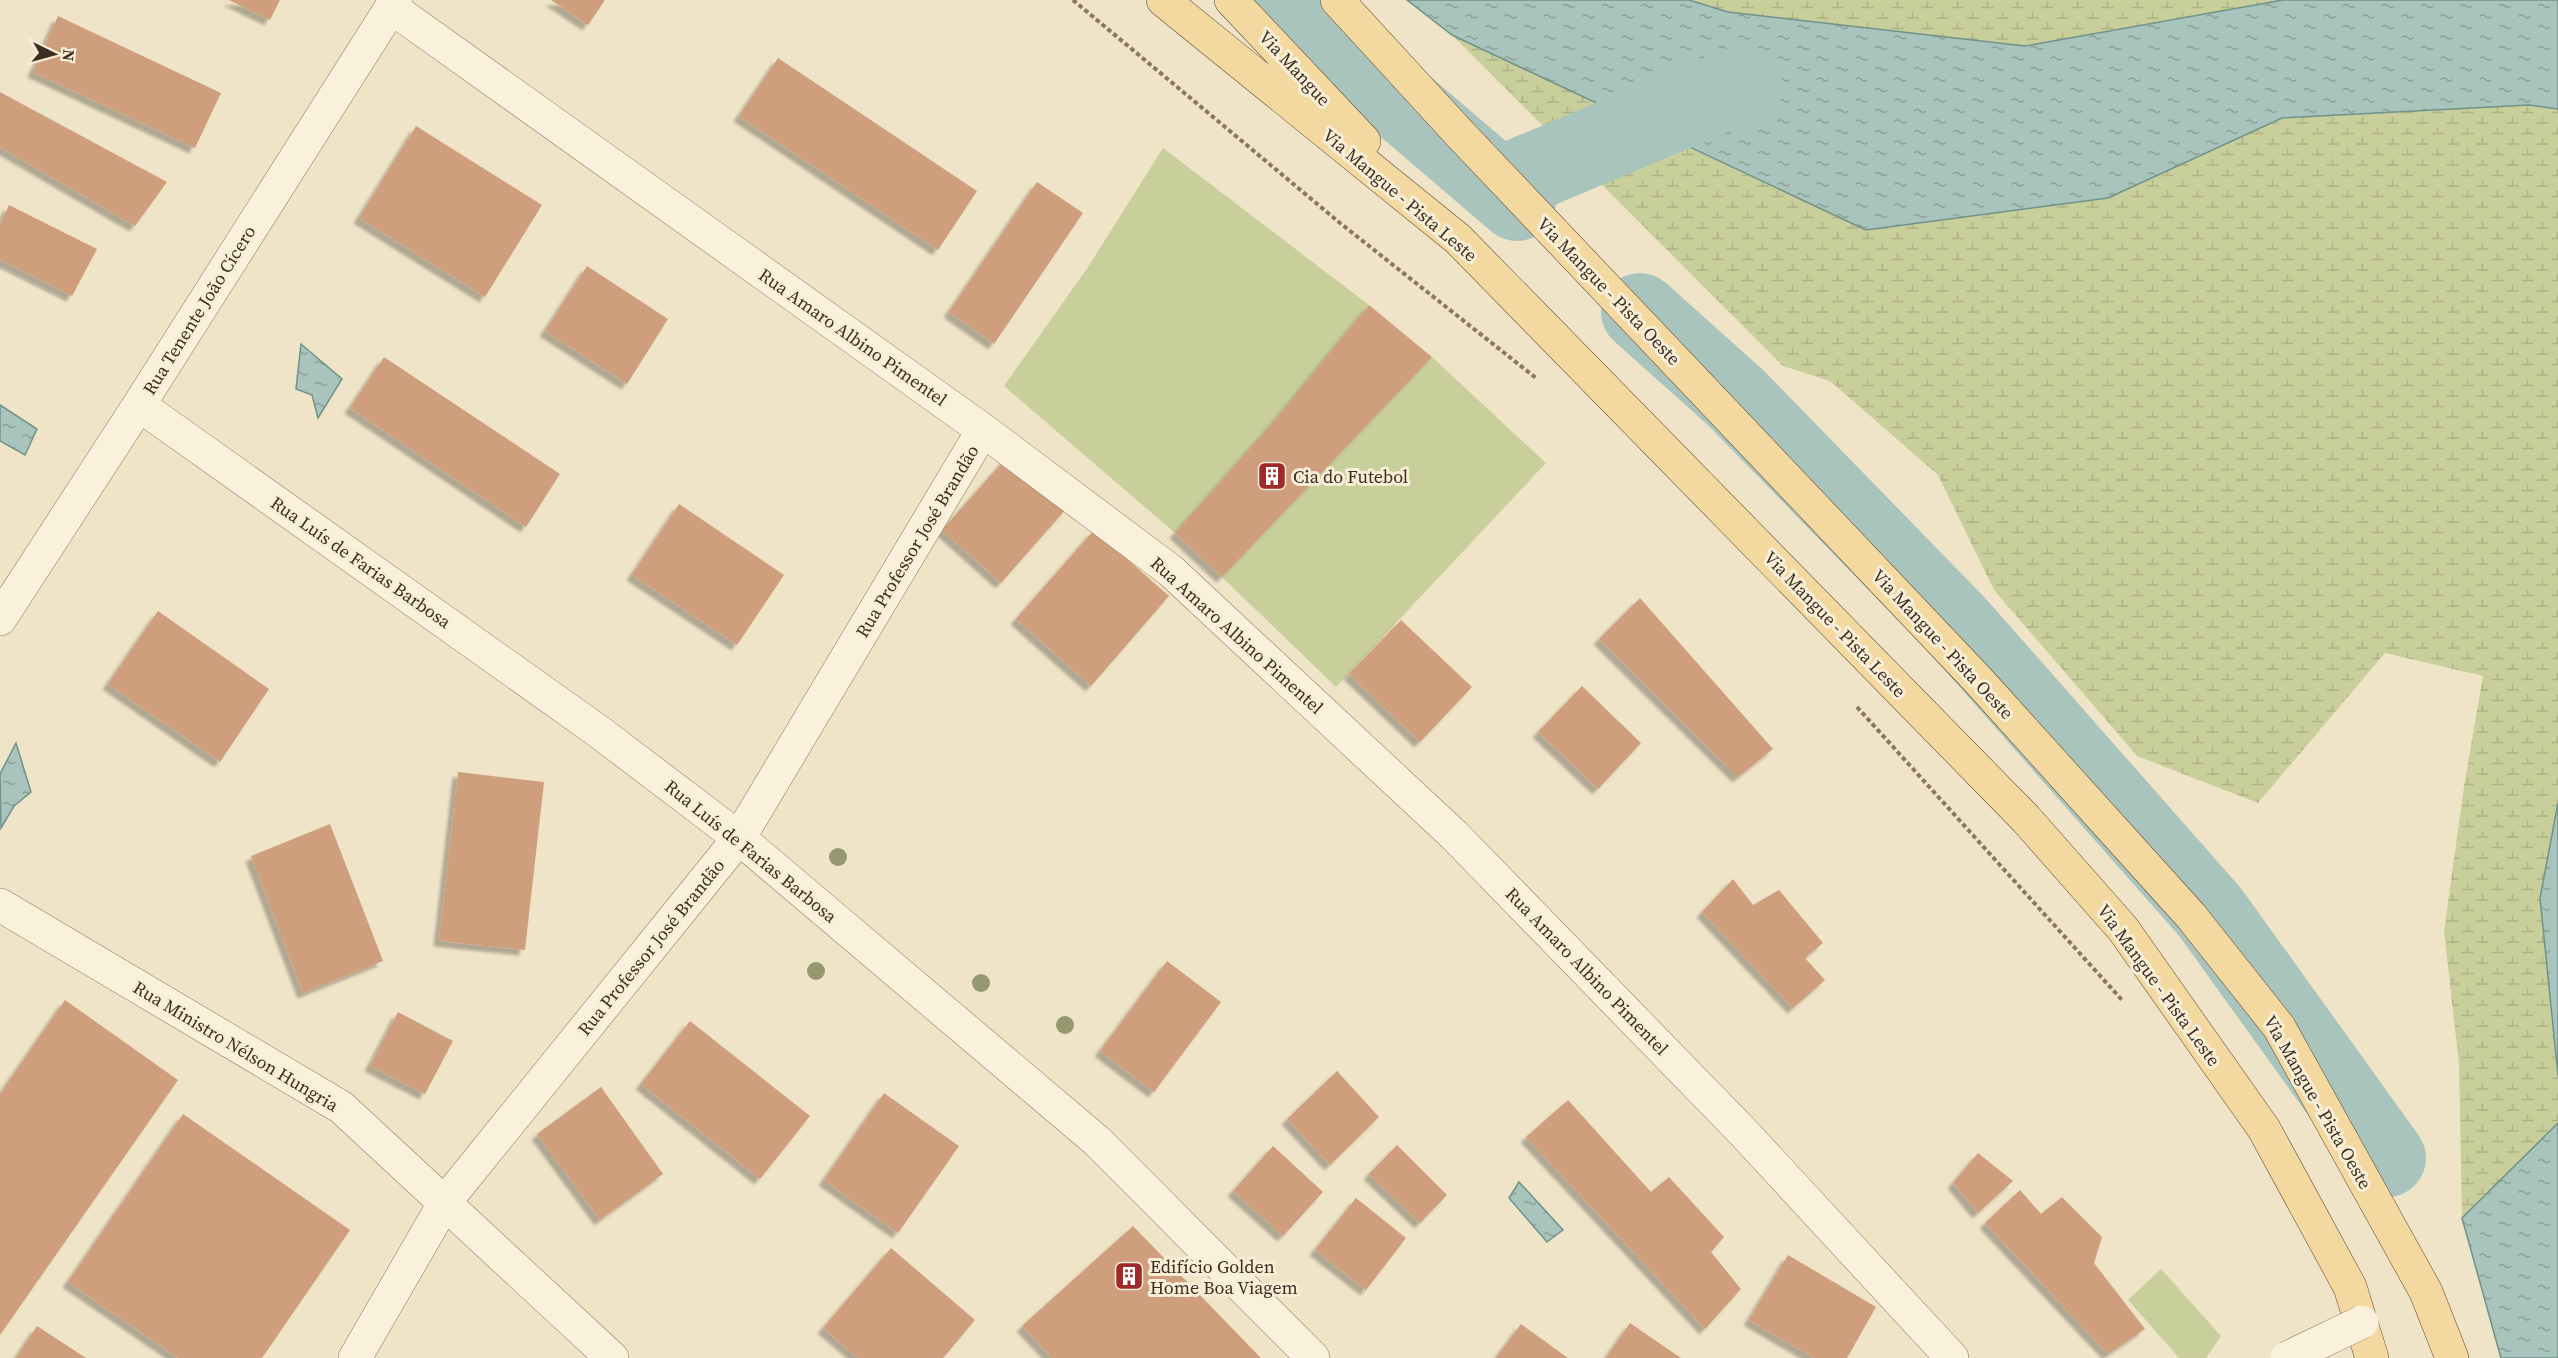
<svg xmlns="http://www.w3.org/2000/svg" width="2558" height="1358" viewBox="0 0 2558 1358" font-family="'Source Serif 4',serif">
	<defs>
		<pattern id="wetland-marsh" width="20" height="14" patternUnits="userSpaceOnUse" patternTransform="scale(1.5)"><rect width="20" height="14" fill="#c9cf9b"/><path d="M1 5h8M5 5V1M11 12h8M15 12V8" fill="none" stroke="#aeb285"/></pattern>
		<pattern id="water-ripples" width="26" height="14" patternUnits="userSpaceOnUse" patternTransform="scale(1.5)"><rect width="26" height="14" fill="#a9c4bc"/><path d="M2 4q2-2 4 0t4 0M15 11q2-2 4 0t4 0" fill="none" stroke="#8ba098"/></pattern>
		<filter id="shadow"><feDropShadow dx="-5.5" dy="5.5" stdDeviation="1.5" flood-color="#0004"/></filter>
	</defs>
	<rect width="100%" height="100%" fill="#f0e4c8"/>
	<path fill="url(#wetland-marsh)" d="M1689,0H2283L2025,46L1728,12Z
		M1452,35L1866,230L2108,198L2282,118L2529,105L2558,109V803L2540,898L2558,1075V1123L2462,1218L2459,1064L2444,931L2465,780L2483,676L2385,653L2258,803L2137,756L1994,590L1938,475L1830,381L1783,366Z"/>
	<path fill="#c9cf9b" d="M1163,148L1369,305L1275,420L1175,533L1004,386L1088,267Z
		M1432,357L1546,463L1336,687L1222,577Z
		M2161,1269L2221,1336L2206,1358H2179L2128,1300Z"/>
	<path fill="url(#water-ripples)" stroke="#6f938a" stroke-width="1.5" d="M1407,0H1689L1728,12L2025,46L2283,0H2558V109L2529,105L2282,118L2108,198L1866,230L1452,35Z
		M301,344L342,379L318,418L312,395L296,389Z
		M0,405L37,429L25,455L0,441Z
		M16,743L31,792L14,806L1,828L0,774Z
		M2558,803V1075L2540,898Z
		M2558,1123V1358H2501L2462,1218Z
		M1519,1182L1563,1230L1547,1242L1509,1198Z"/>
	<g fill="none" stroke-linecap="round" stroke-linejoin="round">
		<path stroke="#a9c4bc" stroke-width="78" d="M1281,0L1517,202
			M1499,186L1737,86H1744
			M1640,312L1736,398L1957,625L2210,912L2387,1158"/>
	</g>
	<path fill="#cf9f7d" filter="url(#shadow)" d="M229,0H280L270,20Z
		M551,0H605L588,25Z
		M58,16L221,93L195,148L33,72Z
		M778,58L977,191L938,250L739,116Z
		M0,92L167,182L135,226L0,147Z
		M416,126L542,205L485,297L359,218Z
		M1037,182L1083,213L994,344L949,312Z
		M9,205L97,249L72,296L0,260V224Z
		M587,266L668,319L627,384L545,331Z
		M1369,305L1432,357L1222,577L1175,533L1275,420Z
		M384,357L560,474L526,527L350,408Z
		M1008,456L1067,508L1001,583L942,530Z
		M679,504L784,575L737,645L632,575Z
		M1094,530L1169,596L1091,686L1016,619Z
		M1640,598L1773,749L1738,777L1599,639Z
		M158,611L269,689L220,762L108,684Z
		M1401,620L1472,687L1420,742L1349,674Z
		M1582,686L1641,743L1598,789L1538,732Z
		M458,772L544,782L525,950L439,941Z
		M330,824L383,961L303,993L251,856Z
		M1733,879L1753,905L1779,890L1823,943L1805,958L1825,980L1793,1008L1702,912Z
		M1167,961L1221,1002L1154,1092L1100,1051Z
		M65,1000L178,1080L0,1335V1094Z
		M398,1012L453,1041L425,1094L370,1066Z
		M690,1021L810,1116L760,1179L641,1084Z
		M1337,1071L1379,1117L1330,1165L1287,1119Z
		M601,1087L663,1174L600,1220L537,1134Z
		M884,1093L959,1146L898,1233L824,1180Z
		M1568,1100L1651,1192L1669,1177L1724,1237L1711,1252L1741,1289L1705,1329L1526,1137Z
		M183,1114L350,1230L262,1358H178L68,1282Z
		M1397,1145L1447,1195L1420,1223L1369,1174Z
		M1273,1146L1323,1192L1283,1236L1233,1191Z
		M1978,1153L2013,1181L1978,1213L1953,1183Z
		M2020,1190L2041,1214L2062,1197L2102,1237L2094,1263L2145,1329L2108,1354L1985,1223Z
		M1356,1198L1406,1238L1366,1290L1315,1250Z
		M1133,1226L1261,1358H1052L1022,1326Z
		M891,1248L975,1320L943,1358H858L823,1328Z
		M1788,1255L1876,1307L1847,1358H1814L1749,1320Z
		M1630,1323L1681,1358H1606Z
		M1521,1324L1568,1358H1496Z
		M37,1326L86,1358H16Z"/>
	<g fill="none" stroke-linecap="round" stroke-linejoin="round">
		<g stroke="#8d765c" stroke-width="34">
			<path id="minor" d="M392,8L983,430L1171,571L1454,835L1742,1131L1952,1358
				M139,405L598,731L739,838L1097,1141L1313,1358
				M0,619L139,405L396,0
				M0,905L341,1107L612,1358
				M355,1358L445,1202L739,838L983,430"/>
		</g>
		<g stroke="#5b4430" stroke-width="34">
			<path id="major" d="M1163,0L1458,239L2026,819L2123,929L2264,1129L2350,1287L2372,1358
				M1231,0L1364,141
				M1337,0L1460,134L1978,680L2191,916L2279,1027L2426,1292L2452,1358"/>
		</g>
		<path stroke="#8d765c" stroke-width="4" stroke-dasharray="4.5 3" stroke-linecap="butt" d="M1073,0L1340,223L1536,378
			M1857,707L2122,1000"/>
		<use href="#minor" stroke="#faf1dc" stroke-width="33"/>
		<use href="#major" stroke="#f3d9a0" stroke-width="33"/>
		<g stroke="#8d765c" stroke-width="34" stroke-linecap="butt">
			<path id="minor-bridge" d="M2287,1358L2362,1322"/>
		</g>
		<use href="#minor-bridge" stroke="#faf1dc" stroke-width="33"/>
	</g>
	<g fill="#96986f">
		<circle cx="838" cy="857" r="9"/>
		<circle cx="816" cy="971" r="9"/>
		<circle cx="981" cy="983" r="9"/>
		<circle cx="1065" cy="1025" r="9"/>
	</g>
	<defs>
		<g id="building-square" transform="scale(1.5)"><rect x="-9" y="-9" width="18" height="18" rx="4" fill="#9e2a2b" stroke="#f7eed8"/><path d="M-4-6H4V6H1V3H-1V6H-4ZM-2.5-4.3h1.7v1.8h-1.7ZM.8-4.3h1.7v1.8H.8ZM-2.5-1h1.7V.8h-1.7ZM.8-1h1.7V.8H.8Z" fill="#fff"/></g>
	</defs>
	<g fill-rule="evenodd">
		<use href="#building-square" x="1272" y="476"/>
		<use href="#building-square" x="1129" y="1276"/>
	</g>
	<g text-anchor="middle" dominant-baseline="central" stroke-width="6" stroke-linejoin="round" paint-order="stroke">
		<g font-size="18" fill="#3d2e20" stroke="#f7eed8">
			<text transform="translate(1295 68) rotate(47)">Via Mangue</text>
			<text transform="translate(1400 195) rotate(40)">Via Mangue - Pista Leste</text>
			<text transform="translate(1609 291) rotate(46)">Via Mangue - Pista Oeste</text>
			<text transform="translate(199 310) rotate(-58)">Rua Tenente João Cícero</text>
			<text transform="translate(853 337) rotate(35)">Rua Amaro Albino Pimentel</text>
			<text transform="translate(917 541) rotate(-59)">Rua Professor José Brandão</text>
			<text transform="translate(361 562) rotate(35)">Rua Luís de Farias Barbosa</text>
			<text transform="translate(1835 624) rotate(46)">Via Mangue - Pista Leste</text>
			<text transform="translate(1237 635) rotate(42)">Rua Amaro Albino Pimentel</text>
			<text transform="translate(1943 644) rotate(47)">Via Mangue - Pista Oeste</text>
			<text transform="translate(751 851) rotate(39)">Rua Luís de Farias Barbosa</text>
			<text transform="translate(651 947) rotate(-51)">Rua Professor José Brandão</text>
			<text transform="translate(1587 971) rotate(46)">Rua Amaro Albino Pimentel</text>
			<text transform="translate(2159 985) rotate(54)">Via Mangue - Pista Leste</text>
			<text transform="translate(236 1046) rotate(31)">Rua Ministro Nélson Hungria</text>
			<text transform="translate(2318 1102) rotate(60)">Via Mangue - Pista Oeste</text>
		</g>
		<g font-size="18" fill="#3d2e20" stroke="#f7eed8" text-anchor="start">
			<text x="1293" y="476">Cia do Futebol</text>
			<text x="1150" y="1266">Edifício Golden<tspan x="1150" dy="21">Home Boa Viagem</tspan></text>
		</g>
	</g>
	<g transform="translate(54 54) rotate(95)" stroke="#f7eed8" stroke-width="4.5" paint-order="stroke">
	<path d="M0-4.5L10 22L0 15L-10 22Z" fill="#3d2e20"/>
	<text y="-9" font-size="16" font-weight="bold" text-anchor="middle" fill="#3d2e20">N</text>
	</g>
</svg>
